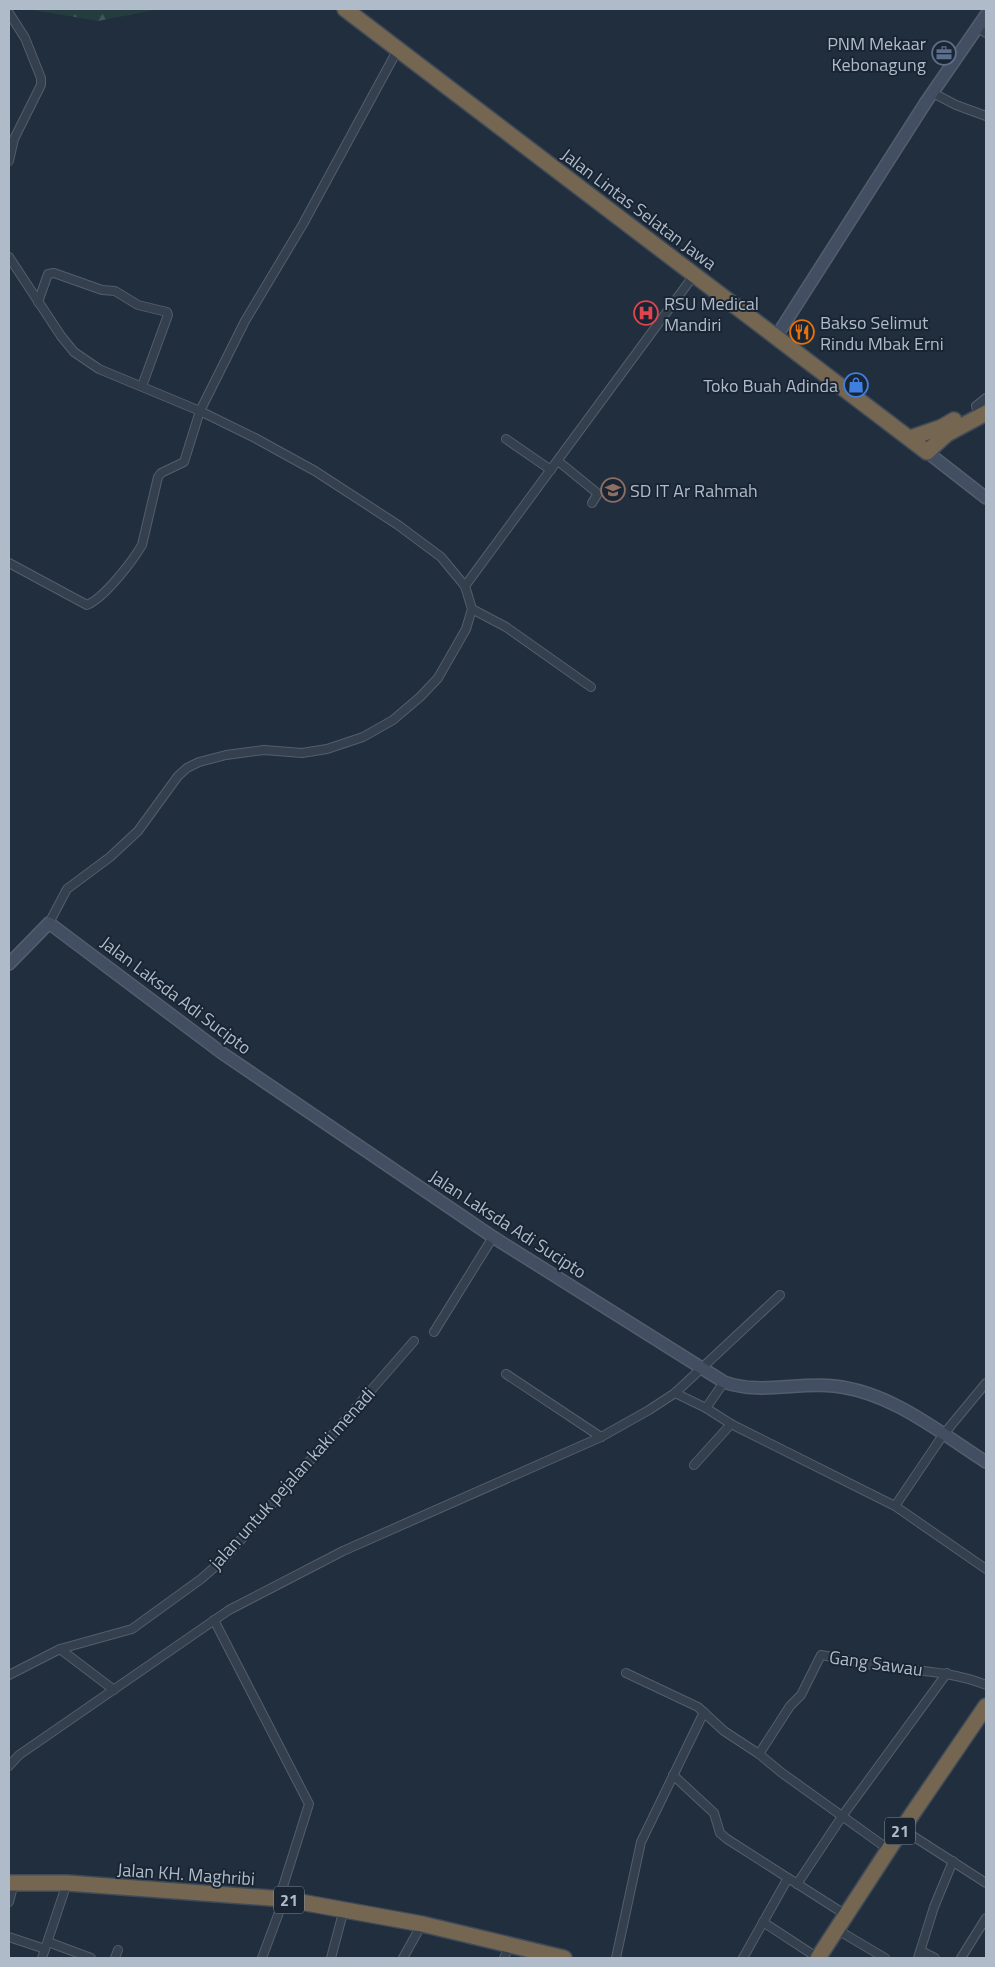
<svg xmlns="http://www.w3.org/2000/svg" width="995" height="1967" viewBox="0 0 995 1967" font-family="'Titillium Web',sans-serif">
<defs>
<pattern id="forest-firs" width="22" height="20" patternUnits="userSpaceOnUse" patternTransform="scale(1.25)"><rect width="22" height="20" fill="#233d3f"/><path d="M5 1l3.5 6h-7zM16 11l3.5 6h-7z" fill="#405759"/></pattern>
</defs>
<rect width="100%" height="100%" fill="#212e3e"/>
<path fill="url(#forest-firs)" d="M28,9H159L98,21Z"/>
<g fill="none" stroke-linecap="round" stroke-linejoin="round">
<g stroke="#535e6c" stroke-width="10">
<g id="street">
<path d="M9,13L25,38L41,78V85L14,139L9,161"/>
<path d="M978,28L986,33"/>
<path d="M933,93L956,105L986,116"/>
<path d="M9,257L61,336L74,352L99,369L200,411L255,438L315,471L398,525L441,557L465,586L472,609L466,629L438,678L420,697L393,720L363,737L327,749L302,753L264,750L226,755L199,762L187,768L178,776L138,831L110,857L67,889L49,923"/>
<path d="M38,302L48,274L54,273L102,290L115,291L138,305L167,312L168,315L142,386"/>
<path d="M979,417L976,406L986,398"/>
<path d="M506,439L551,470"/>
<path d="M558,461L596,492L597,495L592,503"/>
<path d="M9,563L87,605C104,598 132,562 142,545L158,477L161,473L184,462L200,411L245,321L303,224L398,49"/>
<path d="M465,586L694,275"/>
<path d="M472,609L506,627L591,687"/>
<path d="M434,1332L493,1237"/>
<path d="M506,1374L601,1437"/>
<path d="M724,1382L706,1408L731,1424"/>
<path d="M986,1383L943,1435L895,1506L986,1569"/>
<path d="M675,1393L706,1408"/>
<path d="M694,1465L731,1424L895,1506"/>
<path d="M214,1620L309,1804L279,1899"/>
<path d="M626,1673L698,1707L724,1731L759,1754L782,1773L888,1849"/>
<path d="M9,1675L60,1649"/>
<path d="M114,1690L60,1649L132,1629L201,1579L224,1559L414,1341"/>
<path d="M759,1754L790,1706L801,1695L821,1655C841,1658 860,1663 879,1666C915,1671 952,1671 986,1685"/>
<path d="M9,1766L19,1755L229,1610L343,1551L601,1437L649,1410L675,1393L780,1295"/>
<path d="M673,1775L714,1813L720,1833L727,1839L788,1878"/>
<path d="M902,1829L986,1883"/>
<path d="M797,1884L843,1815L947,1673"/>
<path d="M9,1902L14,1883"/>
<path d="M763,1922L818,1958"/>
<path d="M836,1929L885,1958"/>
<path d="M9,1937L45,1949"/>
<path d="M48,1942L91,1958"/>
<path d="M921,1951L935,1958"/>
<path d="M42,1958L67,1883"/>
<path d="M115,1958L118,1950"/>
<path d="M262,1958L284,1899"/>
<path d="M331,1958L344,1909"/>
<path d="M403,1958L422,1924"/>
<path d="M504,1958L510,1945"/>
<path d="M616,1958L641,1842L704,1712"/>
<path d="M743,1958L788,1878L846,1915"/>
<path d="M918,1958L934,1907L953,1861"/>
<path d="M961,1958L986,1918"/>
</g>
</g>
<g stroke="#535e6c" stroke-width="14">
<g id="secondary">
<path d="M776,337L926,102L986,15"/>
<path d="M927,452L986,498"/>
<path d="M9,964L49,923L222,1053L493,1237L724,1382C760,1395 797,1382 834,1386C891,1392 939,1432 986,1462"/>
</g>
</g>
<g stroke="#404b59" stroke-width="18">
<g id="highway">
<path d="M345,9L927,452L947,434L986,413"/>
<path d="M910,438L942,427L954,420"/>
<path d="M9,1883H67L284,1899L422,1924L564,1958"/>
<path d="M818,1958L902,1829L986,1706"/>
</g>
</g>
<use href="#street" stroke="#35404e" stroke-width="8"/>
<use href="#secondary" stroke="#424f62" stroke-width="11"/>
<use href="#highway" stroke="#756651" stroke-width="15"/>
</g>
<defs>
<g id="office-ring" transform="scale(1.25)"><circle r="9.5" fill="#1a2533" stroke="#5c6f8a" stroke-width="1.5"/><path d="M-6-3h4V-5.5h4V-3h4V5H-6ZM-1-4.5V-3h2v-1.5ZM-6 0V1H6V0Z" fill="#5c6f8a"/></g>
<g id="hospital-ring" transform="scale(1.25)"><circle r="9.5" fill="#1a2533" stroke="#e0444e" stroke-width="1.5"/><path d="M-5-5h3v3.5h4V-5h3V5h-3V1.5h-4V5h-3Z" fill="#e0444e"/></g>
<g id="restaurant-ring" transform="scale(1.25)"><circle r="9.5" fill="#1a2533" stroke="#e8710a" stroke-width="1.5"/><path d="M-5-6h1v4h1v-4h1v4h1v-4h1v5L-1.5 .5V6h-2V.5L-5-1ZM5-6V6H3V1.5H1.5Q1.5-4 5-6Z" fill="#e8710a"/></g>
<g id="shop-ring" transform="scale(1.25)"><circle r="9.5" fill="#1a2533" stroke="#3f7fe0" stroke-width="1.5"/><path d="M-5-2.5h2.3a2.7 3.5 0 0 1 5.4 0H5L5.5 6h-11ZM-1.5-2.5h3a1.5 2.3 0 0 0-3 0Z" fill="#3f7fe0"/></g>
<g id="school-ring" transform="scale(1.25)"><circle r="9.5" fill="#1a2533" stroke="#8d6e63" stroke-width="1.5"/><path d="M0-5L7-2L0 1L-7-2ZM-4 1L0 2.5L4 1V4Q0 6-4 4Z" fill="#8d6e63"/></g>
</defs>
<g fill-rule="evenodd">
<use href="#office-ring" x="944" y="53"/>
<use href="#hospital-ring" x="646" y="313"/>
<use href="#restaurant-ring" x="802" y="332"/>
<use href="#shop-ring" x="856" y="385"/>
<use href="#school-ring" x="613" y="490"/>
</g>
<g text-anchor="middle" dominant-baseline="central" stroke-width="4" stroke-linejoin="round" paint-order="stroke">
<g fill="#1a2533" stroke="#838e9d" stroke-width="1">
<rect x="885" y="1817.5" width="30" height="27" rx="4"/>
<rect x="274" y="1886.5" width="30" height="27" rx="4"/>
</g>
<g font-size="16" font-weight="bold" fill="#b0bbca">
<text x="900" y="1831">21</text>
<text x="289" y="1900">21</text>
</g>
<g font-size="18" fill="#b0bbca" stroke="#1a2533" text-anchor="start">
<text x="926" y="43" text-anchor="end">PNM Mekaar<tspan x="926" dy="21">Kebonagung</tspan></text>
<text x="664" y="303">RSU Medical<tspan x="664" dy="21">Mandiri</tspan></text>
<text x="820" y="322">Bakso Selimut<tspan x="820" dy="21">Rindu Mbak Erni</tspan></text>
<text x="838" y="385" text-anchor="end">Toko Buah Adinda</text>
<text x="630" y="490">SD IT Ar Rahmah</text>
</g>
<g font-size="18" fill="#b0bbca" stroke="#1a2533">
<text transform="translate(639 209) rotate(37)">Jalan Lintas Selatan Jawa</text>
<text transform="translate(176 995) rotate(37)">Jalan Laksda Adi Sucipto</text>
<text transform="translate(508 1224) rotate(33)">Jalan Laksda Adi Sucipto</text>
<text transform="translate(292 1478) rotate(-48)">jalan untuk pejalan kaki menadi</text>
<text transform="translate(876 1663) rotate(8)">Gang Sawau</text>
<text transform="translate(186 1874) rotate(4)">Jalan KH. Maghribi</text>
</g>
</g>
<rect width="995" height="1967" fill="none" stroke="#b0bbca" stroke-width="20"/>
</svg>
